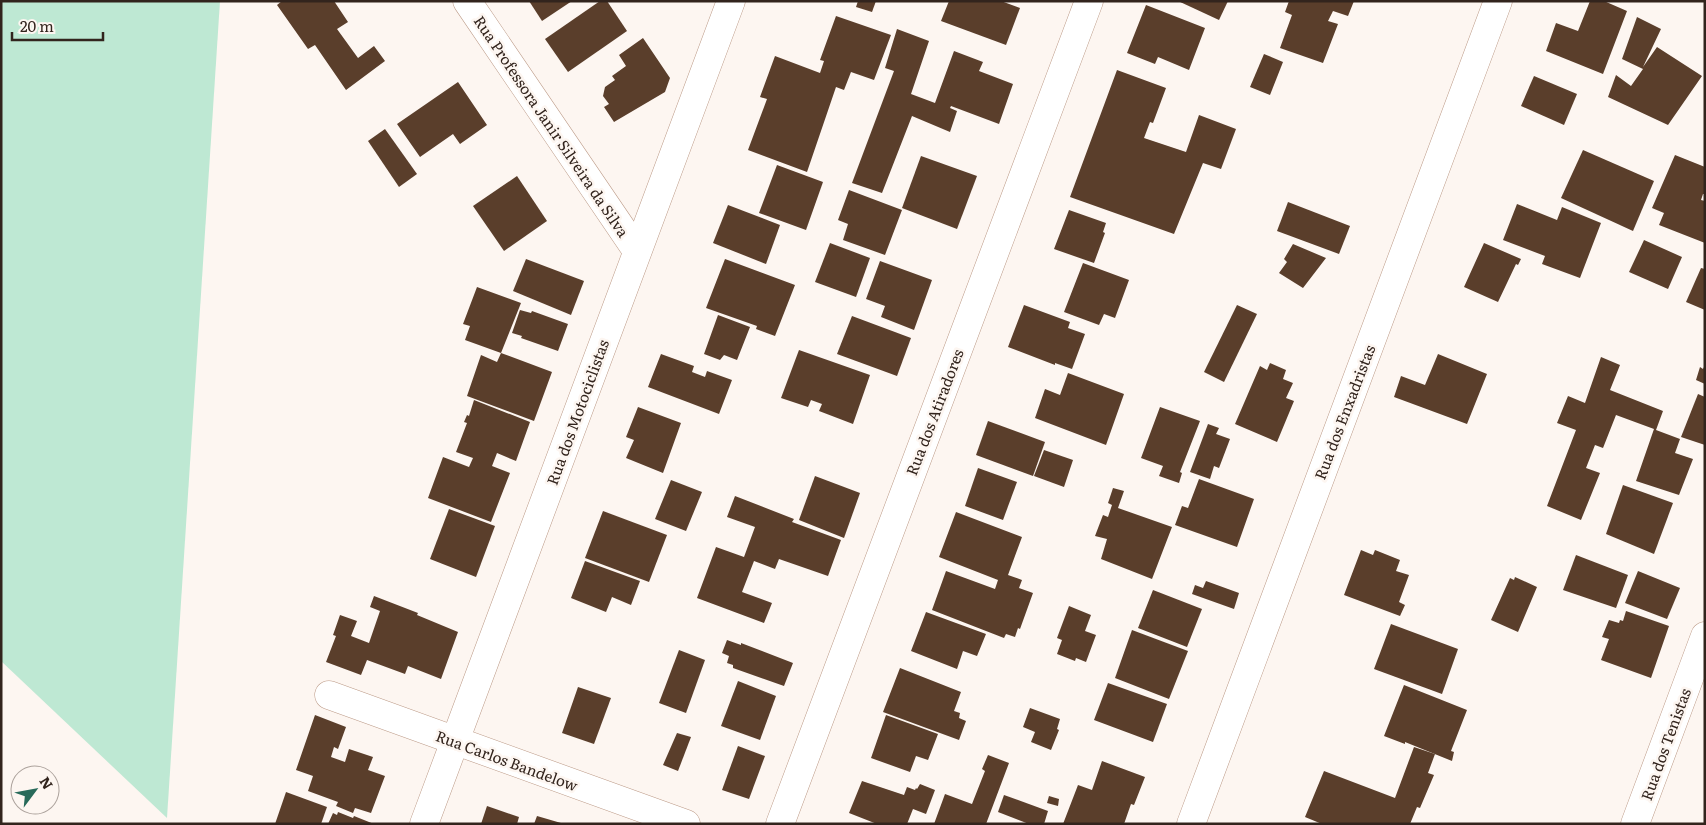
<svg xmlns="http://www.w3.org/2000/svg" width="1706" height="825" viewBox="0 0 1706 825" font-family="Literata,serif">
<rect width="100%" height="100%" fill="#fdf6f1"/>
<path fill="#bee8d3" d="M1,1H220L167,818L1,661Z"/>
<g fill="#5a3e2b">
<path d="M282,1H334L348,22L337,29L358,58L374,46L385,61L346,90L315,45L308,49L277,5Z"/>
<path d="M529,1H572L542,21Z"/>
<path d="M600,1H607L627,31L568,72L545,39Z"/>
<path d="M858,1H876L872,12L856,7Z"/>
<path d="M949,1H1001L1020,8L1006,45L941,21Z"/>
<path d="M1178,1H1228L1219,20Z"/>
<path d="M1289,1H1354L1348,16L1333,11L1328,21L1338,24L1323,63L1280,48L1292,15L1285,12Z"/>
<path d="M1590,1H1604L1627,11L1603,74L1546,51L1556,23L1578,31Z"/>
<path d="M1146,5L1205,28L1189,70L1158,57L1155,64L1127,53Z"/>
<path d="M836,16L891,35L874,80L851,72L844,90L836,87L807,172L748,150L767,99L760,97L775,56L820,73L824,61L820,60Z"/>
<path d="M1637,17L1661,29L1643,67L1657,47L1702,76L1668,125L1608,97L1616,75L1631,86L1643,69L1622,59Z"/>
<path d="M897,29L929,41L911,94L935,103L954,51L983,62L979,71L1013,84L999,124L951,106L950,108L957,111L950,132L912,116L882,193L852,183L894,71L885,68Z"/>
<path d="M643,38L670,78L665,92L614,122L604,107L609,104L603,96L605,87L615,80L612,76L626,66L619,55Z"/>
<path d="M1264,54L1283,62L1270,95L1250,87Z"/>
<path d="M1117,70L1166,88L1153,123L1150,122L1144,138L1186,152L1199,115L1236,129L1221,169L1203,163L1174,234L1070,197Z"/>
<path d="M1534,76L1577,94L1564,125L1521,106Z"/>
<path d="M458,82L487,125L460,144L453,134L420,157L397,124Z"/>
<path d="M385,129L417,174L399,187L368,141Z"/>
<path d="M1583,150L1654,181L1633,231L1561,198Z"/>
<path d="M1675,155L1705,167V194H1703L1701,200L1705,201V243L1659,225L1664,213L1652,208Z"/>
<path d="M921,156L977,176L957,229L902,208Z"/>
<path d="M777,165L823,182L806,230L759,213Z"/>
<path d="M517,176L547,221L504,251L473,206Z"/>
<path d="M849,190L902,210L885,255L843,240L848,224L838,220Z"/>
<path d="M1288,202L1350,226L1339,254L1277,231Z"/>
<path d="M1517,204L1557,220L1562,207L1601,223L1580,278L1542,264L1545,256L1503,240Z"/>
<path d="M728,205L780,225L766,264L713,243Z"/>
<path d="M1069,210L1106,223L1103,232L1105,233L1094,263L1054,249Z"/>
<path d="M1644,240L1682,257L1668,289L1629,272Z"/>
<path d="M830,243L870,258L856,297L815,282Z"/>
<path d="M1484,243L1521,259L1518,265L1516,264L1498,302L1464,287Z"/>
<path d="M1293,244L1326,258L1303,288L1279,273L1287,262L1284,259Z"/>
<path d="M526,259L584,281L571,315L513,291Z"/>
<path d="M725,259L795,285L775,336L756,329L757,326L706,308Z"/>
<path d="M880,261L932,280L914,330L881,317L885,306L866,299Z"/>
<path d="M1083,263L1129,280L1115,318L1104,314L1099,325L1064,312Z"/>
<path d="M1701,268L1705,269V310L1686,302Z"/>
<path d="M477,287L521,303L501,353L465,340L470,326L463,324Z"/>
<path d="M1024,305L1070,322L1068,328L1085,334L1072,369L1055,363V365L1008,347Z"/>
<path d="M1237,305L1257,314L1224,382L1204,372Z"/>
<path d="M520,310L531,313L532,311L568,324L558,351L521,338L522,336L512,333Z"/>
<path d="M718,315L750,327L737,360L724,355L720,360L704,354Z"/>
<path d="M852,316L911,338L897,376L837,354Z"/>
<path d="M799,350L870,375L853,424L819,411L822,404L811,400L808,407L781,398Z"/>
<path d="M501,353L552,372L534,421L467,396L481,355L497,362Z"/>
<path d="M661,354L694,366L692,372L705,377L707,371L732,380L719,414L648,387Z"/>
<path d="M1438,354L1487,374L1467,424L1394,397L1401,376L1425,385Z"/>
<path d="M1601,357L1620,365L1610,390L1663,411L1656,430L1680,439L1675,453L1693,459L1679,495L1636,481L1654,429L1616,415L1603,448L1595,445L1586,468L1600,473L1581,520L1547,506L1576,430L1557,423L1568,396L1585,403Z"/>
<path d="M1270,363L1286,370L1283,379L1293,383L1286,398L1294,401L1277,442L1235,424L1260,366L1267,370Z"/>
<path d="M1705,365V384L1696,380L1700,367L1703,369Z"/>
<path d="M1068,373L1124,394L1106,445L1035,418L1045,389L1060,395Z"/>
<path d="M1698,394L1705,397V445L1681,437Z"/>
<path d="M474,400L530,422L516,461L497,453L492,466L510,473L491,522L428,498L443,457L469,467L473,458L456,452L467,423L464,422L467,415L469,416Z"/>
<path d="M638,407L681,423L663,473L626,458L634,440L626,437Z"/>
<path d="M1160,407L1200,421L1180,472L1182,473L1179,483L1159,476L1163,466L1141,458Z"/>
<path d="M988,421L1045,442L1033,476L976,455Z"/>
<path d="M1208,424L1219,428L1216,434L1230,439L1219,468L1214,466L1210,479L1190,472Z"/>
<path d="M1044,450L1073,460L1064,487L1034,476Z"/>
<path d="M978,468L1017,482L1003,520L965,506Z"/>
<path d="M815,476L860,493L844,538L799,520Z"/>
<path d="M1199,479L1254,499L1237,547L1175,525L1182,506L1188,508Z"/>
<path d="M671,480L702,492L686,531L655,519Z"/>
<path d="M1623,485L1673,503L1654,554L1606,534Z"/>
<path d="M1113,488L1124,491L1118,508L1172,527L1152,579L1101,559L1107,539L1095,536L1103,515L1108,517L1112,505L1108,503Z"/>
<path d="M735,496L794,519L792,522L841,540L828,576L779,559L775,569L754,561L742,592L772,603L764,623L697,598L716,547L744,557L755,527L727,517Z"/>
<path d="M449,509L495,526L476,577L430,559Z"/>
<path d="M603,511L667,535L649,582L585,558Z"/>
<path d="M956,512L1022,537L1008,575L1022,580L1019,588L1033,593L1020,629L1018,628L1015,637L1006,634L1004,638L932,610L946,571L995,589L998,580L939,557Z"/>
<path d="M1361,550L1373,555L1375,550L1400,560L1396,571L1409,575L1399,602L1405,605L1400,616L1344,595Z"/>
<path d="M1576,555L1628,575L1616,608L1563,590Z"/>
<path d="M585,561L640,581L631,605L612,597L606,612L571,598Z"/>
<path d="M1638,571L1680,588L1667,619L1625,603Z"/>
<path d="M1515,577L1537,587L1518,632L1491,620L1510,578L1514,580Z"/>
<path d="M1206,581L1239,593L1234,609L1192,594L1195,585L1203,588Z"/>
<path d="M1153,590L1202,609L1187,647L1138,628Z"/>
<path d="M374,596L418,613L417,615L458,632L441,679L408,666L405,674L367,660L361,675L326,662L336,636L333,635L340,615L357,621L351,636L369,643L380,611L370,607Z"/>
<path d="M1069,606L1091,615L1085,631L1096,635L1086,662L1076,658L1075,661L1057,654L1062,640L1057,638Z"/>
<path d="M1626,611L1669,626L1651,678L1601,660L1609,639L1602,637L1609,620L1619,623L1620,620L1623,621Z"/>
<path d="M926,612L986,634L977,656L963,651L957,669L911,651Z"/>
<path d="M1391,624L1458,649L1442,694L1374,669Z"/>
<path d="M1132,630L1188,651L1169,699L1115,678Z"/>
<path d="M727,640L741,645V643L793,663L784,686L733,668V665L727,663L729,656L722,653Z"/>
<path d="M679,650L705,660L686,713L659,703Z"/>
<path d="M900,668L961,692L954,711L960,713L959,718L966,721L959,740L883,712Z"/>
<path d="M738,681L776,696L760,740L721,726Z"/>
<path d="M1108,683L1167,704L1153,742L1094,720Z"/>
<path d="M1404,685L1467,710L1451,751L1454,752L1452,761L1405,742V744L1384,736Z"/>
<path d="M578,687L611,698L594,744L562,733Z"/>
<path d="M1030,708L1060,719L1057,729L1059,730L1051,750L1031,742L1035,732L1023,727Z"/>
<path d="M315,715L346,727L338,749L334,747L331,757L345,762L349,749L373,757L368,770L385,776L371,813L355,808L353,813L336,806L338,802L308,791L313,776L296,770Z"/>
<path d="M886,715L938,734L928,760L916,756L910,772L871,758Z"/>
<path d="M677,733L691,737L678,771L663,765Z"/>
<path d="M738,746L765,756L749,799L722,790Z"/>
<path d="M1414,747L1435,754L1428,773L1434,775L1420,808L1417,807L1410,824H1322L1305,817L1324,771L1395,798Z"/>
<path d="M988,755L1009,763L986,824H934L945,794L972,804L985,771L982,769Z"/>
<path d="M1102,761L1145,777L1134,805L1131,804L1124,824H1063L1078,785L1092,790Z"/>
<path d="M862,781L904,795L907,787L915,790L916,788L917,789L920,784L935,790L926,814L913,809L907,824H877L849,813Z"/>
<path d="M286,792L327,807L321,824H275Z"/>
<path d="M1004,795L1048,811L1044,824H1029L998,812Z"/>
<path d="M1049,796L1059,799L1058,806L1047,803Z"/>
<path d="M487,806L519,817L517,824H481Z"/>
<path d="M338,812L353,818L354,816L374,824H328L333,813L337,815Z"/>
<path d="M537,816L561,823L560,824H534Z"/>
</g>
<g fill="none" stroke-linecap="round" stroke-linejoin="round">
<g stroke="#bc9a87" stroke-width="29">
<g id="minor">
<path d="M467,1L637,251"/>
<path d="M329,695L686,824"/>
<path d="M424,824L731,1"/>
<path d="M780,824L1089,1"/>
<path d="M1191,824L1498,1"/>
<path d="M1635,824L1705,636"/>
</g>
</g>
<use href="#minor" stroke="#fff" stroke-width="28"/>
</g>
<g text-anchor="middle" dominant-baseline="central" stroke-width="5" stroke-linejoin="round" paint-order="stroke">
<g font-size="15" fill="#32241d" stroke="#fdf6f1">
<text transform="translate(552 126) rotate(56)">Rua Professora Janir Silveira da Silva</text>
<text transform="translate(577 412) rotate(-70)">Rua dos Motociclistas</text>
<text transform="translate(934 412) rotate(-69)">Rua dos Atiradores</text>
<text transform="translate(1344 412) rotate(-69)">Rua dos Enxadristas</text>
<text transform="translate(1665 744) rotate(-70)">Rua dos Tenistas</text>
<text transform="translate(507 760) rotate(20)">Rua Carlos Bandelow</text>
</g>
</g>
<rect width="1706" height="825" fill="none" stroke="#32241d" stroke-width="5"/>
<g transform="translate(35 790) rotate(58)"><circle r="24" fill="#fdf6f1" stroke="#aca29c"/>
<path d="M0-4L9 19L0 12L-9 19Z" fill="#286a5a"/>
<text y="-8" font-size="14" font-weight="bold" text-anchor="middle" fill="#32241d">N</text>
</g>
<path d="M12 32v8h91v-8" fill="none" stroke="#32241d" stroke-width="2.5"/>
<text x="20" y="32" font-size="15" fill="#32241d" stroke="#fdf6f1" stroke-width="4" paint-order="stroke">20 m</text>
</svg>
